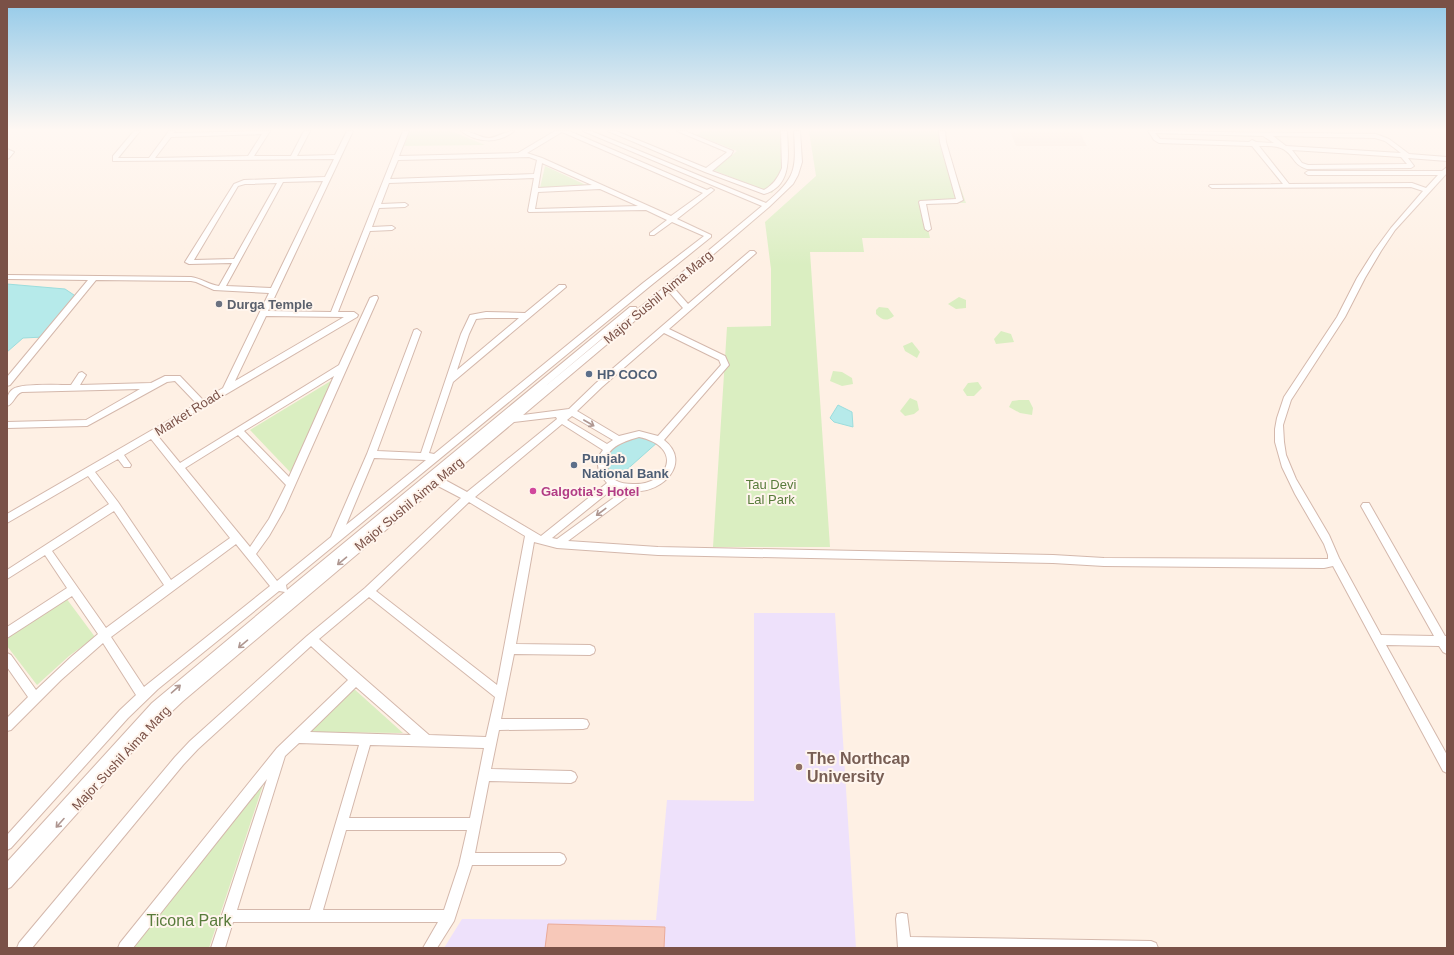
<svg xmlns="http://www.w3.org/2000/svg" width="1454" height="955" viewBox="0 0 1454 955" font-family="Helvetica,sans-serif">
<rect width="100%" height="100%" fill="#fef0e4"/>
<path fill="#f7e1d2" d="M1010,131H1079L1087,146H1016Z"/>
<path fill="#eee1fb" d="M754,613H835L856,948H444L462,919L656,920L667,800L754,801Z"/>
<g fill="#daeec1">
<path d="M410,131H451L485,145L404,146Z"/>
<path d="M702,131H786L787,151L784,173L772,193L713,170L737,151L697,135Z"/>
<path d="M809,131H941L966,203H922L930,238H862L864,252H810L830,547H713L727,327L771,326V269L765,222L816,176Z"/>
<path d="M545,166L588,186L540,188Z"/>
<path d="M959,297L966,300V308L956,309L948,304Z"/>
<path d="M879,307L888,308L894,316C886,322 882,320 876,314V310Z"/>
<path d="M1001,331L1011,334L1014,342L996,344L994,339Z"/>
<path d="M912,342L920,352L917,358L905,351L903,346Z"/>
<path d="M833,371L842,372L852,378L853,384L842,386L830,381Z"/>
<path d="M334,379L291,473L250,430Z"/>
<path d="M978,382L982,388L974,396H967L963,390L968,383Z"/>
<path d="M910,398L917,401L919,410L914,414L905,416L900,411Z"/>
<path d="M1019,400H1029L1033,408L1032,415L1020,413L1009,407L1012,401Z"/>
<path d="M66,598L95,637L69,656L37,685L7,646V637Z"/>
<path d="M353,688L403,733L306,732Z"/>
<path d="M265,779L209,948H132Z"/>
</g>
<g fill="#b6eaea" stroke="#9cdddd">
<path d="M7,284L65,289L77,297L44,337L23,338L7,352Z"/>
<path d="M838,405L852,412L853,427L834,422L830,418Z"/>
<path d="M645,436L659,441L614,481L605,472L604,458C619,439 622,439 645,436Z"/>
</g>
<path fill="#f7c8b9" stroke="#ebab98" d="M548,924L665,927L664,948H545Z"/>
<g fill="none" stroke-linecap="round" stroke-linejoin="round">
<g stroke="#d4b8ac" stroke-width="2">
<g id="minor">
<path d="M134,131H140L118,158H149L169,131H175L173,133L270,131L254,156H291L304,131H310L297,156L335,155L347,131H353L268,311L331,312L403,131H409L399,156L518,153L555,131H569L707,190L711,188L714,190L677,219L711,235V237L649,287L286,585L287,590L630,307H636L637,309L542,389L762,206L583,131H591L766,203C797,177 796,169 794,131H800L802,162L798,175L793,184L769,207L674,288L688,304L750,251H754L756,253L669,329L725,356L729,365L664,440C692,462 663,493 635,491L568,541L658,547L1053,555L1104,558L1328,559V555L1324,544L1295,494L1282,467L1275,442V429L1277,418L1284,397L1337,317L1357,278L1374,251L1391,228L1423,191L1411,187L1212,188L1209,186L1210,185L1283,184L1252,146L1159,143L1154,140L1148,131L1376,134L1389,139L1409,154L1447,157V161L1408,158L1414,166L1411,168L1307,169C1294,165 1295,158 1286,151C1279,145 1267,146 1259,146L1289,184L1412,183L1426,188L1438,175H1308L1305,173L1308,171H1442L1447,167V173L1395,230L1381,251L1365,278L1345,317L1291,400L1283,425L1284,442L1286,455L1296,479L1329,535L1339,558L1381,635L1434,636L1361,506L1363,503H1369L1445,636H1447V654L1443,652L1439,646L1386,645L1447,755V773L1443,771L1333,566L1324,568L1104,566L1053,563L658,555L557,548L534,542L516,644L590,645L594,647L595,650L594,653L590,655L514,654L501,719H583L587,720L589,724L587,728L583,729L499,730L491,769L571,771L575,773L577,777L575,781L571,783L489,781L475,853H560L564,855L566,859L564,863L560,865H472L454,921L437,948H423L438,922H233L225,948H211L267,779L133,948H118L120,943L277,748L348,680L311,646L198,749L183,765L32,948H17L19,943L175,757L190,741L307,636L365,588L461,498L438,486L183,701L151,731L11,887L7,889V862L152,703L285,592L279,591L158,689L128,718L11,848L7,850V835L120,710L136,695L103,643L61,680L11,730L7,731V718L28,697L7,667V653L11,655L36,690L71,657L98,634L72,596L7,638V627L67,588L45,555L7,579V570L109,504L88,476L7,523V514L197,404L175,381L167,382L87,426L7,428V422L86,420L140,389L22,392C15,394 14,404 7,406C7,400 7,393 13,389C21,383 59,385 71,385L79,373L82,372L86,375L80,385L151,383L165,376H180L203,400L223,388L269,293L214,290L196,282L191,281L96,280L10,385L7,386V377L88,280L7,279V275L191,277C201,278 209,285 219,286L232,263L189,264L185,262L234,184L244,180L325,177L334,159L113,161V156ZM562,132L703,193L671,216L542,158L527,153ZM1155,133L1263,136L1274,143L1256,142L1252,140L1249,142L1160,139ZM262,134L248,156L155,158L171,137ZM1273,136L1375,138L1385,141L1401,153L1286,146ZM1292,150L1401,157L1407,164L1308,165L1302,163ZM529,157L537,160L534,174L390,179L398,160ZM542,163L592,185L538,188ZM534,178L528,211L529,212L646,210L667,220L650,233V235H654L672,222L704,236L643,283L434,454L429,453L453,382L566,287L565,285H559L525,313L486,312L470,315L461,334L421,453L377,451L421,332L417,329L414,330L367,454L331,537L277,581L256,554L269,536L284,510L378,298L377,296H374L370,298L339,365L180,463L157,435L357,317L358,315L354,312H338L370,231L392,230L395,228L392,226L372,227L379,208L405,207L408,205L405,203L381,204L389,183ZM323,181L271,288L226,286L283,182ZM277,183L234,259L194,260L238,186L245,184ZM600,189L638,206L535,209L538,192ZM669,292L683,308L596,383L569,409L523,415ZM266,316L344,317L235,381ZM486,318H519L457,370L469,334L476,319ZM664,333L719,360L721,365L658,436L639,431L619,436L577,411L602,387ZM334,376L289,477L244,431ZM572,416L613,440L607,444L567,420ZM556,417L557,419L467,492L445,480L514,422ZM562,424L603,450C594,461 598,473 607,483L541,536L475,497ZM238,435L286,485L269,519L250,547L185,468ZM639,437C685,447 668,486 633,484C627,484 620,483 615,480C611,477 608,472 607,467C602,448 625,441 639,437ZM151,439L230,538L171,580L118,502L95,472L118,459L124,467H130L131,465L124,455ZM374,458L426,460L346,525ZM615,487L623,491L557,539L552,538ZM469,502L525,536L497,685L376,591ZM114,511L164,585L106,628L52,551ZM236,544L270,586L144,687L111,637ZM369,597L495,697L486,737L429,735L319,639ZM356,687L411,735L310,732ZM299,743L359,745L310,910H237L285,756ZM370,745L484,748L470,818H349ZM346,830H467L459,865L444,910H323Z"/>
<path d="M461,131C471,130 479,138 489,138C498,137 505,131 514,131C499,144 477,143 461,131Z"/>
<path d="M608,131H616L706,168L726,153L727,152L677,131H685L733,151L731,155L712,171L764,190C773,185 778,178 782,168L781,131H787C788,154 793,186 764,194L705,172Z"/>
<path d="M939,131H945L946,142L963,200L957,203L926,204L931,229L928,231L925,229L919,202L920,201L956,199L940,142Z"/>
<path d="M7,149L14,152L9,158L7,159Z"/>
<path d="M902,913L907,914L910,937L1151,941L1156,943L1158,948H898L896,919L897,914Z"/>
</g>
</g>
<use href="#minor" fill="#fff" fill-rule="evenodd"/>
</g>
<defs><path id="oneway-shaft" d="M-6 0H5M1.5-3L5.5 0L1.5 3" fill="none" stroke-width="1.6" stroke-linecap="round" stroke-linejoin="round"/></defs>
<g stroke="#af9791">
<use href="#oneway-shaft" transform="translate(589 423) rotate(30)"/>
<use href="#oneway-shaft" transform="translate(601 512) rotate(143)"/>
<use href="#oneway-shaft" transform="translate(342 561) rotate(140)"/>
<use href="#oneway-shaft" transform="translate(243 644) rotate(140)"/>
<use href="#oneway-shaft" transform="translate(176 689) rotate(-41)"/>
<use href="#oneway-shaft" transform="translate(60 823) rotate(132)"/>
</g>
<linearGradient id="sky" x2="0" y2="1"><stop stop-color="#94cae9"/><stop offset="0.49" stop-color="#fff8f3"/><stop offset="1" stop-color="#fff8f3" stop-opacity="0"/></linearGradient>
<rect width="1454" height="265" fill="url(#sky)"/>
<circle fill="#6b7280" stroke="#fff5ed" stroke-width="1.5" cx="219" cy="304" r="4"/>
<g fill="#5c6f8a" stroke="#fff5ed" stroke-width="1.5">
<circle cx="589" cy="374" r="4"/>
<circle cx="574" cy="465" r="4"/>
</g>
<circle fill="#d1479c" stroke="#fff5ed" stroke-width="1.5" cx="533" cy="491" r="4"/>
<circle fill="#8d6e63" stroke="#fff5ed" stroke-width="1.5" cx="799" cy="767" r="4"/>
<g text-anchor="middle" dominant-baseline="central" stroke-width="4" stroke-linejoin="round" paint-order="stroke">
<g font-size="13" fill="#7a5147" stroke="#fff5ed">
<text transform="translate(658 297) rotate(-40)">Major Sushil Aima Marg</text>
<text transform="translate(189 412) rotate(-32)">Market Road.</text>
<text transform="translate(409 504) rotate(-40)">Major Sushil Aima Marg</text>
<text transform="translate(121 758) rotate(-47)">Major Sushil Aima Marg</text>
</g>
<g font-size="13" font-weight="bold" fill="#5b616d" stroke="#fff5ed" text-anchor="start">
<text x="227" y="304">Durga Temple</text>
</g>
<g font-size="13" font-weight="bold" fill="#4e5e75" stroke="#fff5ed" text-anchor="start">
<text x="597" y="374">HP COCO</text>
<text x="582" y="458">Punjab<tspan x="582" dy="15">National Bank</tspan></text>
</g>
<g font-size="13" fill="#587b3b" stroke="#fff5ed">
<text x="771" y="484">Tau Devi<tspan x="771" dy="15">Lal Park</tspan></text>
</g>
<g font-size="13" font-weight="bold" fill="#b23c85" stroke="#fff5ed" text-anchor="start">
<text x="541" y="491">Galgotia's Hotel</text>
</g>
<g font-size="16" font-weight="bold" fill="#785e54" stroke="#fff5ed" text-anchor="start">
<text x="807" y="758">The Northcap<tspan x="807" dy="18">University</tspan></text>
</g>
<g font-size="16" fill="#587b3b" stroke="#fff5ed">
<text x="189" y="920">Ticona Park</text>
</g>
</g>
<rect width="1454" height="955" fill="none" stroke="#7a5147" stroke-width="16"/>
</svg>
